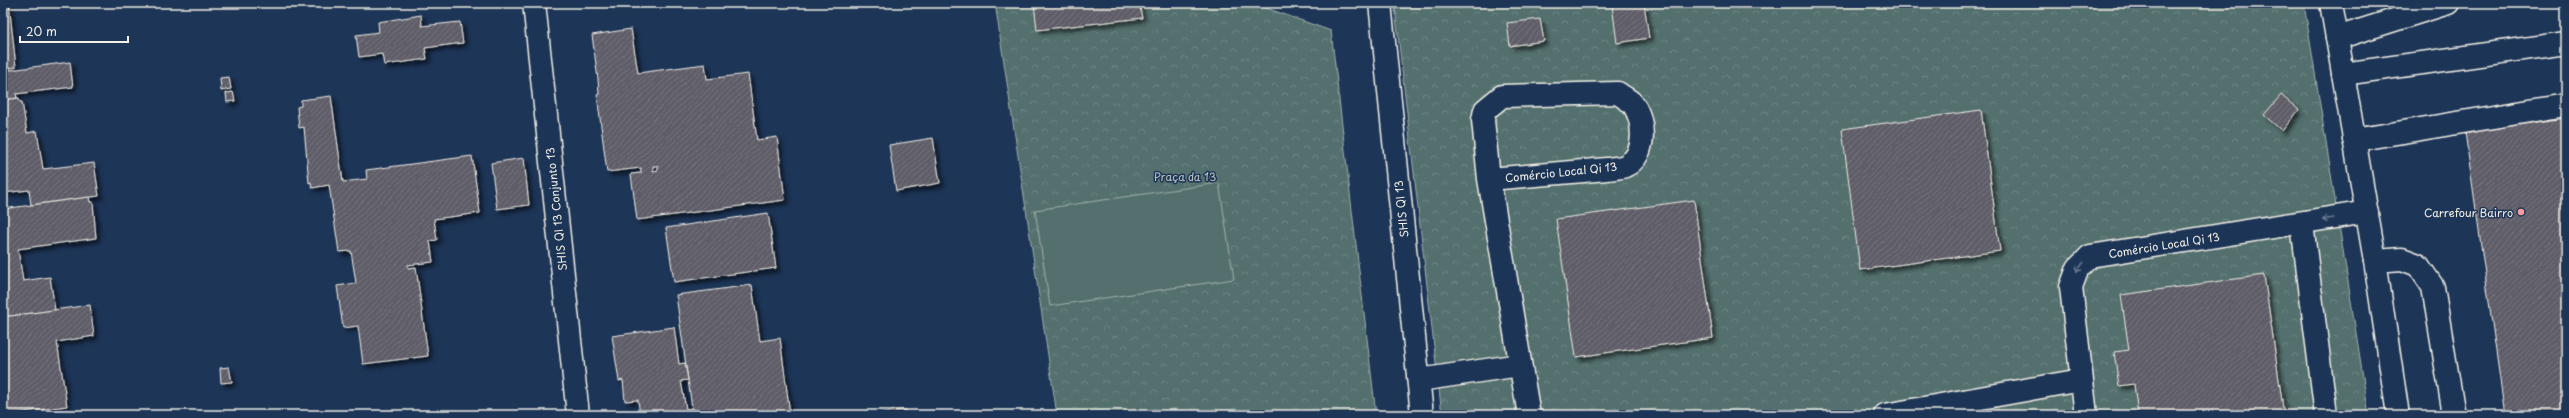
<svg xmlns="http://www.w3.org/2000/svg" width="2569" height="418" viewBox="0 0 2569 418" font-family="'Playpen Sans',sans-serif">
<defs>
<pattern id="park-crowns" width="20" height="18" patternUnits="userSpaceOnUse"><rect width="20" height="18" fill="#53706e"/><path d="M2 6a3 3 0 1 1 6 0M12 15a3 3 0 1 1 6 0" fill="none" stroke="#6c8583"/></pattern>
<pattern id="building-hatch" width="6" height="6" patternUnits="userSpaceOnUse"><rect width="6" height="6" fill="#5e5d68"/><path d="M-1 1l2-2M0 6l6-6M5 7l2-2" fill="none" stroke="#76757e"/></pattern>
<filter id="shadow"><feDropShadow dx="3.5" dy="3.5" stdDeviation="2" flood-color="#0009"/></filter>
</defs>
<rect width="100%" height="100%" fill="#1d3557"/>
<filter id="ink" filterUnits="userSpaceOnUse"><feTurbulence type="fractalNoise" baseFrequency=".025" numOctaves="2"/><feDisplacementMap in="SourceGraphic" scale="8" xChannelSelector="R" yChannelSelector="G"/><feConvolveMatrix kernelMatrix="1 2 1 2 8 2 1 2 1" color-interpolation-filters="sRGB"/></filter>
<g filter="url(#ink)">
<g fill="url(#park-crowns)" stroke="#a4b0ab">
<path d="M995,3H1252L1331,31L1376,415H1057Z"/>
<path d="M1438,3H2304L2369,415H1442L1395,9Z"/>
</g>
<path fill="#53706e" stroke="#a4b0ab" d="M1219,183L1234,279L1050,306L1035,210Z"/>
<g fill="url(#building-hatch)" stroke="#f4f1e8" fill-rule="evenodd" filter="url(#shadow)">
<path d="M3,3H9L16,67L3,69Z"/>
<path d="M1034,3H1139L1142,18L1037,30Z"/>
<path d="M1628,3H1644L1649,38L1617,43L1612,5Z"/>
<path d="M421,15L422,26L460,22L463,43L425,48L427,59L384,65L382,54L359,57L356,35L379,32L378,22Z"/>
<path d="M1540,19L1544,41L1510,46L1507,23Z"/>
<path d="M631,29L638,73L705,64L707,79L748,74L757,140L777,137L785,200L637,220L631,174L641,173V168L607,172L597,95L599,94L598,79L592,35ZM653,166H658V170L653,171Z"/>
<path d="M70,62L73,87L16,94L17,98L3,100V71Z"/>
<path d="M229,77L231,89L221,91L220,78Z"/>
<path d="M233,92L235,101L227,102L226,93Z"/>
<path d="M2281,95L2299,110L2282,131L2264,115Z"/>
<path d="M331,96L343,182L367,179L366,170L472,156L480,213L434,219L437,240L430,241L433,262L408,265V268L416,267L428,356L363,364L358,326L343,328L337,286L356,283L351,251L339,252L329,185L312,188L311,182L309,183L304,127L299,128L297,107L301,106V100Z"/>
<path d="M19,98L20,102H22L27,133L37,131L43,169L94,163L99,196L31,205L29,190L3,193V100Z"/>
<path d="M1981,110L2000,251L1860,270L1842,129Z"/>
<path d="M2566,118V415H2505L2465,132Z"/>
<path d="M933,138L940,183L896,191L889,145Z"/>
<path d="M524,158L529,205L497,209L491,163Z"/>
<path d="M89,197L90,202H93L96,238L18,249L23,281L50,277L55,310L3,317V209Z"/>
<path d="M1694,200L1713,338L1576,357L1556,219Z"/>
<path d="M768,213L776,268L674,282L666,228Z"/>
<path d="M2264,275L2284,415H2138L2134,384L2119,386L2114,352L2129,350L2121,295Z"/>
<path d="M752,285L760,341L780,338L790,414L693,415L676,295Z"/>
<path d="M90,305L94,336L57,342L67,406L3,415V317Z"/>
<path d="M674,327L679,364L685,363L688,380L681,381L686,409L692,408L693,415H640L638,400L625,401L623,380L619,381L612,336Z"/>
<path d="M229,367L232,382L221,383L220,368Z"/>
<path d="M906,410L907,415H867L893,411Z"/>
<path d="M106,412V415H87Z"/>
</g>
<g fill="none" stroke-linecap="round" stroke-linejoin="round">
<g stroke="#f4f1e8" stroke-width="25">
<g id="minor">
<path d="M534,3L578,415"/>
<path d="M1380,3L1422,415"/>
<path d="M2331,3L2375,261L2398,415"/>
<path d="M2337,38L2448,3"/>
<path d="M2343,74L2566,43"/>
<path d="M2354,140L2566,105"/>
<path d="M1489,179L1607,169C1613,168 1620,168 1625,166C1648,156 1645,117 1631,102C1627,99 1622,96 1618,93L1502,96L1485,110L1483,120L1489,179L1529,415"/>
<path d="M2302,224L2326,415"/>
<path d="M2375,261L2402,259L2418,265L2433,287L2454,415"/>
<path d="M1419,380L1520,365"/>
<path d="M1885,415L2081,380"/>
<path d="M2086,415L2071,287L2078,268L2090,256L2367,212"/>
</g>
</g>
<use href="#minor" stroke="#1d3557" stroke-width="22"/>
</g>
<defs><path id="oneway-shaft" d="M-6 0H5M1.5-3L5.5 0L1.5 3" fill="none" stroke-width="1.6" stroke-linecap="round" stroke-linejoin="round"/></defs>
<g stroke="#68778a">
<use href="#oneway-shaft" transform="translate(2328 219) rotate(170)"/>
<use href="#oneway-shaft" transform="translate(2080 267) rotate(128)"/>
</g>
</g>
<circle fill="#ff9aa2" stroke="#1d3557" stroke-width="1.5" cx="2521" cy="212" r="4"/>
<g text-anchor="middle" dominant-baseline="central" stroke-width="3" stroke-linejoin="round" paint-order="stroke">
<g font-size="11" fill="#f4f1e8" stroke="#1d3557">
<text transform="translate(1561 172) rotate(-6)">Comércio Local Qi 13</text>
<text transform="translate(556 209) rotate(-96)">SHIS QI 13 Conjunto 13</text>
<text transform="translate(1401 209) rotate(-96)">SHIS QI 13</text>
<text transform="translate(2164 245) rotate(-9)">Comércio Local Qi 13</text>
</g>
<g font-size="11" fill="#bcc4bd" stroke="#1d3557">
<text x="1185" y="176">Praça da 13</text>
</g>
<g font-size="11" fill="#f4f1e8" stroke="#1d3557" text-anchor="end">
<text x="2513" y="212">Carrefour Bairro</text>
</g>
</g>
<rect width="2569" height="418" fill="none" stroke="#1d3557" stroke-width="16"/>
<rect x="8" y="8" width="2553" height="402" fill="none" stroke="#f4f1e8" stroke-width="1.5" filter="url(#ink)"/>
<path d="M20 36v6h108v-6" fill="none" stroke="#f4f1e8" stroke-width="2"/>
<text x="26" y="36" font-size="12" fill="#f4f1e8" stroke="#1d3557" stroke-width="3" paint-order="stroke">20 m</text>
</svg>
